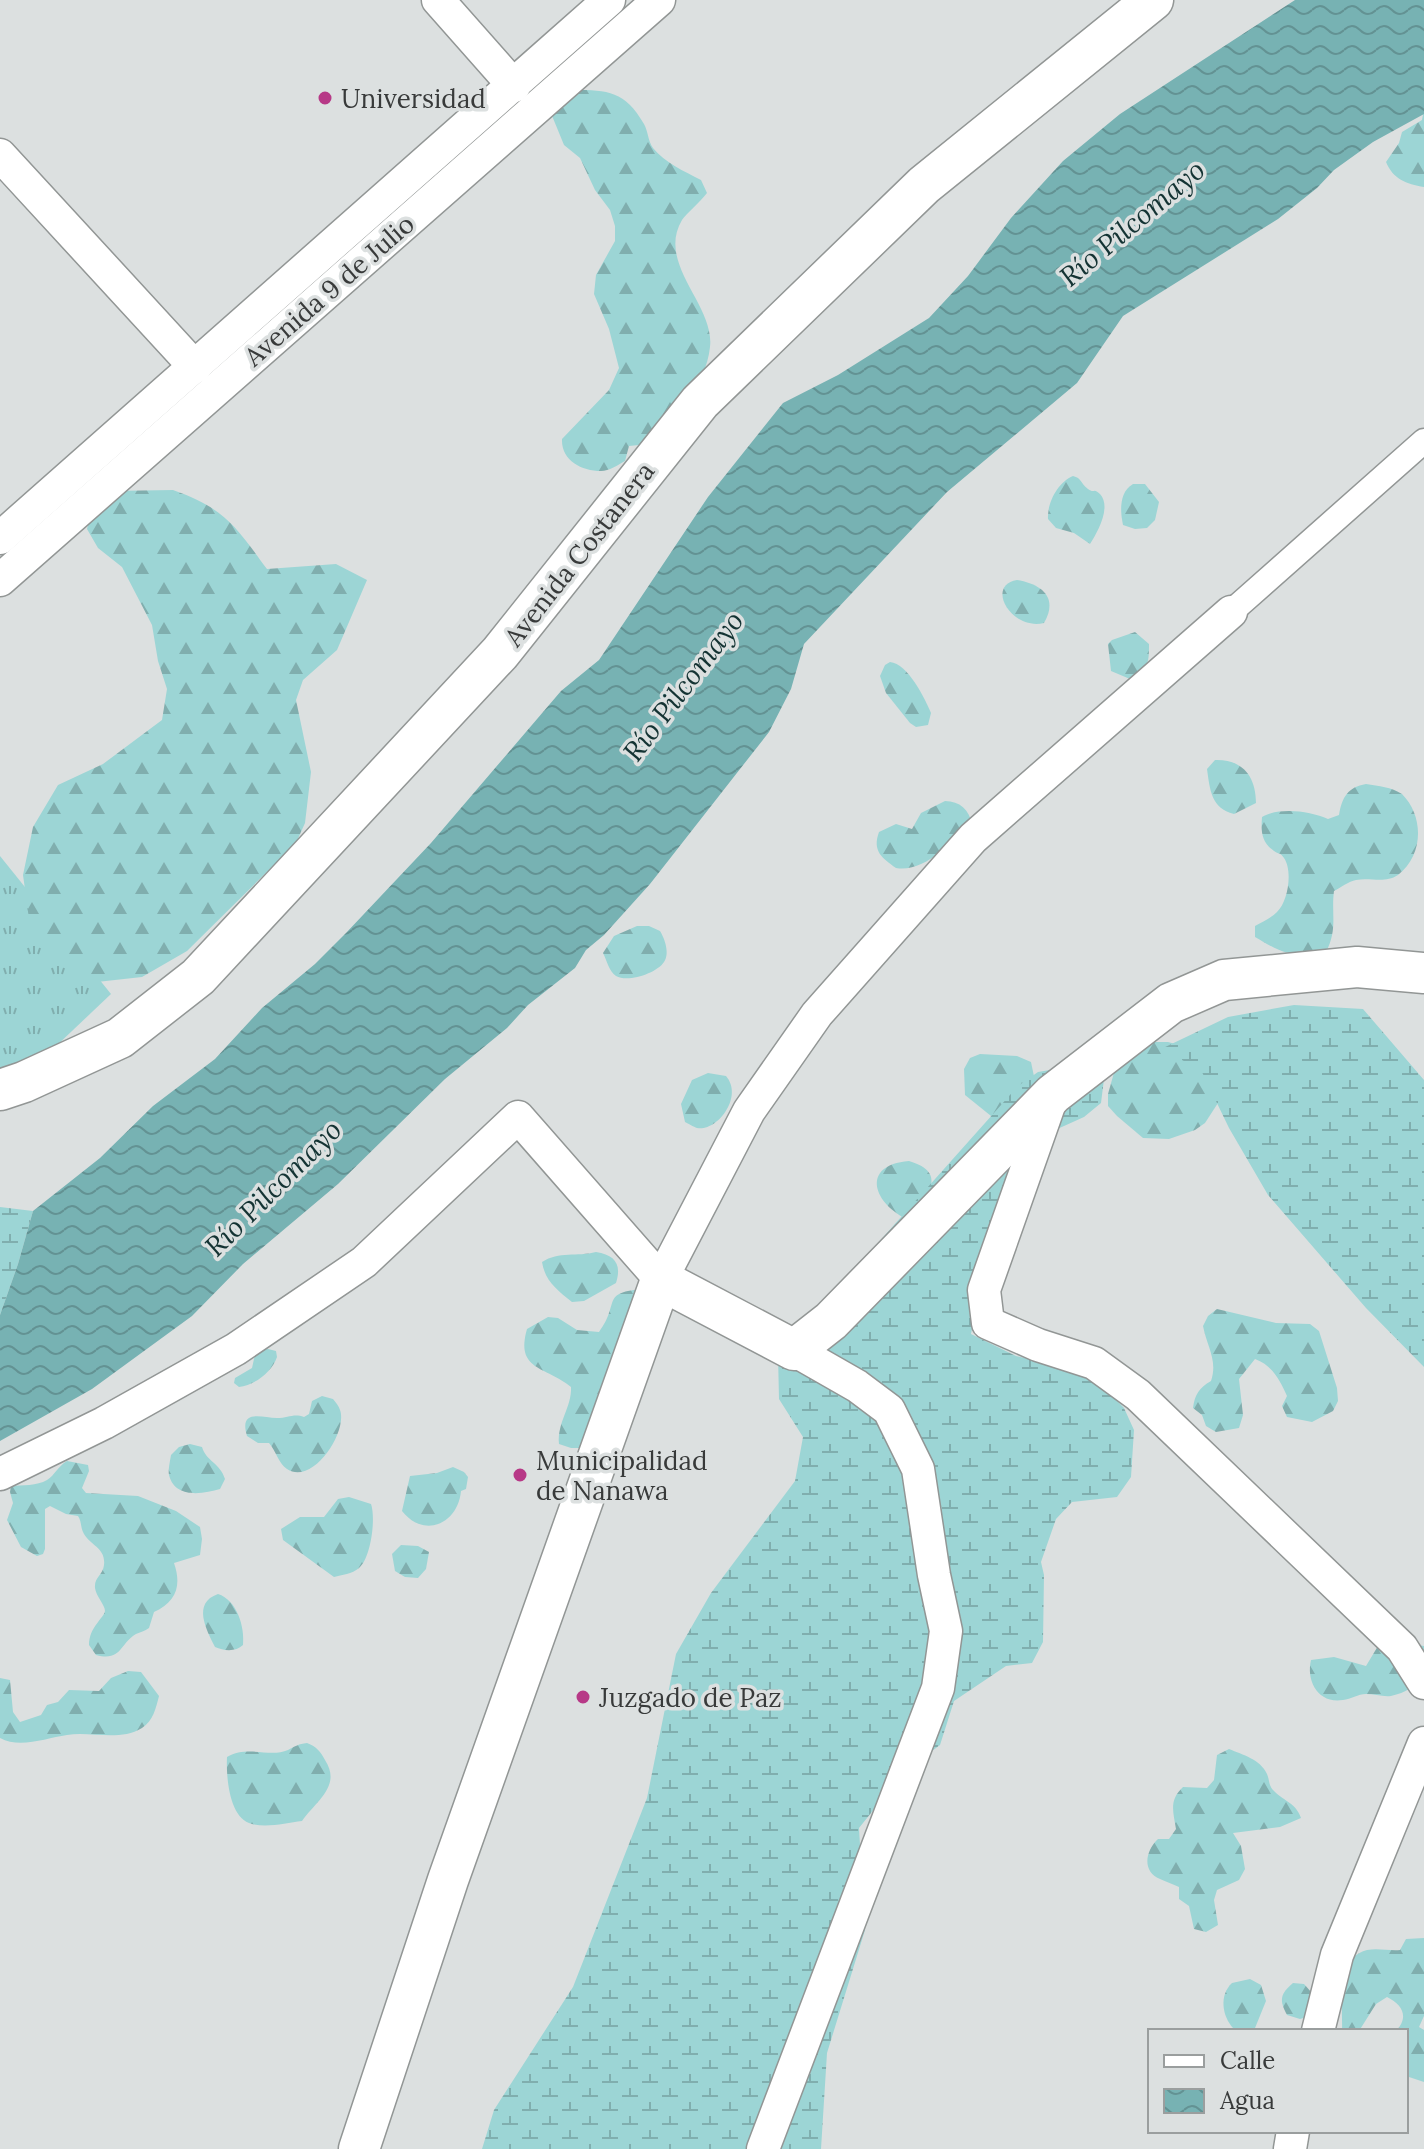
<svg xmlns="http://www.w3.org/2000/svg" width="1424" height="2149" viewBox="0 0 1424 2149" font-family="Lora,serif">
<defs>
<pattern id="grass-tufts" width="24" height="20" patternUnits="userSpaceOnUse" patternTransform="scale(2)"><rect width="24" height="20" fill="#9cd5d5"/><path d="M3 7l-1-3M5 7V3M7 7l1-3M15 17l-1-3M17 17v-4M19 17l1-3" fill="none" stroke="#80aeae"/></pattern>
<pattern id="forest-firs" width="22" height="20" patternUnits="userSpaceOnUse" patternTransform="scale(2)"><rect width="22" height="20" fill="#9cd5d5"/><path d="M5 1l3.5 6h-7zM16 11l3.5 6h-7z" fill="#80aeae"/></pattern>
<pattern id="wetland-marsh" width="20" height="14" patternUnits="userSpaceOnUse" patternTransform="scale(2)"><rect width="20" height="14" fill="#9cd5d5"/><path d="M1 5h8M5 5V1M11 12h8M15 12V8" fill="none" stroke="#80aeae"/></pattern>
<pattern id="water-waves" width="16" height="10" patternUnits="userSpaceOnUse" patternTransform="scale(2)"><rect width="16" height="10" fill="#77b2b3"/><path d="M0 5q4-4 8 0t8 0" fill="none" stroke="#639293"/></pattern>
</defs>
<rect width="100%" height="100%" fill="#dce0e0"/>
<path fill="url(#grass-tufts)" d="M0,856L111,994L53,1049L0,1069Z"/>
<g fill="url(#forest-firs)">
<path d="M574,90C608,90 625,91 644,124C648,131 648,141 653,148C665,163 684,171 701,180L707,193C700,202 686,214 682,220C656,264 715,305 710,347C706,387 673,415 649,444L629,446L625,461C618,465 609,471 601,471C581,471 561,460 562,439L609,390L619,368L609,329L594,294L596,275L615,241V226L610,210L595,190L580,158L564,145L548,106Z"/>
<path d="M1424,109V187C1406,184 1393,179 1386,162L1399,143L1402,132L1422,120Z"/>
<path d="M1073,476C1082,478 1080,483 1088,489C1095,494 1093,487 1100,494C1112,507 1097,533 1090,544L1074,533L1056,528L1048,519C1047,503 1058,482 1073,476Z"/>
<path d="M1133,484H1145L1159,502L1155,520L1147,528L1135,529L1123,525C1120,511 1119,492 1133,484Z"/>
<path d="M173,490C226,509 235,526 267,569L336,564L367,580L337,650L303,680L296,700L311,772L305,823L296,843L187,951L142,977L88,983L29,918L23,875L33,827L58,785L103,764L162,720L167,689L158,661L152,625L122,567L98,548L87,529L92,508L110,491Z"/>
<path d="M1017,580C1041,584 1059,597 1044,623C1011,631 985,585 1017,580Z"/>
<path d="M1135,632L1149,644C1149,666 1148,666 1130,679L1111,671L1108,644L1112,640Z"/>
<path d="M890,662C908,664 924,697 931,713L928,725L916,727L910,723L886,693L880,676L885,665Z"/>
<path d="M1215,760C1242,759 1256,776 1256,803L1234,814C1211,808 1210,790 1207,769Z"/>
<path d="M1366,784C1379,786 1391,787 1402,794C1424,816 1424,855 1398,875C1384,884 1371,877 1356,880C1349,881 1340,888 1334,891C1331,914 1338,929 1326,952C1290,956 1287,956 1255,937V926C1262,922 1271,918 1277,912C1288,902 1293,871 1284,858C1280,852 1280,855 1274,851C1261,842 1261,831 1262,817C1279,807 1310,811 1328,819L1339,815C1342,797 1348,787 1366,784Z"/>
<path d="M945,801C960,801 969,810 972,824C952,841 925,873 896,868C882,858 872,851 879,832L896,824L912,829L921,813Z"/>
<path d="M637,926H649L660,931C665,939 670,954 664,962C657,973 628,983 616,976C609,971 607,961 603,953L614,936Z"/>
<path d="M1155,1042H1168L1201,1051L1218,1103L1205,1123L1195,1130L1169,1139L1143,1138L1117,1116L1108,1106V1094L1115,1069L1144,1044Z"/>
<path d="M980,1054L1017,1056L1031,1062L1036,1086L996,1120L965,1095L964,1069L970,1058Z"/>
<path d="M708,1073L726,1076C744,1097 717,1132 697,1128C694,1127 687,1123 685,1122L681,1104L692,1080Z"/>
<path d="M909,1161C950,1173 926,1198 909,1220C874,1205 859,1165 909,1161Z"/>
<path d="M596,1252C615,1255 622,1264 616,1283L584,1301L572,1302C557,1290 545,1281 542,1262C559,1251 577,1257 596,1252Z"/>
<path d="M645,1289L584,1448H571L559,1444C557,1422 572,1407 571,1387C546,1366 515,1371 527,1329L548,1317L558,1318L577,1330L599,1332C621,1303 599,1292 645,1289Z"/>
<path d="M1217,1309L1276,1323L1310,1324L1319,1331L1337,1388L1338,1401L1333,1411L1312,1422L1287,1417L1282,1406L1287,1396C1280,1380 1272,1365 1255,1359L1239,1379L1243,1415L1239,1428L1216,1432L1206,1426L1202,1415L1193,1408C1195,1394 1199,1388 1211,1381C1218,1360 1207,1347 1203,1326L1208,1316Z"/>
<path d="M268,1349L276,1351L277,1357C272,1372 255,1385 239,1387L234,1383L235,1378L252,1368L256,1350Z"/>
<path d="M322,1396L333,1399C336,1403 339,1406 340,1410C348,1431 313,1486 287,1469C279,1464 276,1451 269,1443H258L247,1436C239,1409 260,1417 277,1418C288,1418 294,1413 304,1417L309,1414L312,1401Z"/>
<path d="M190,1444L202,1447C206,1461 220,1463 225,1479L220,1489C203,1494 175,1499 169,1475C168,1470 170,1461 171,1455L179,1447Z"/>
<path d="M67,1461L88,1465L89,1471L82,1488L86,1493L138,1496L176,1511L200,1527L202,1539L200,1555L174,1563C182,1586 176,1602 154,1612L149,1628C145,1631 140,1632 136,1634C120,1643 122,1662 96,1655L89,1645C89,1627 104,1618 105,1611C105,1605 96,1596 95,1588C94,1577 103,1575 104,1565C106,1548 91,1546 84,1534C80,1527 82,1522 78,1516L66,1514L50,1506L45,1509V1549L43,1554L37,1556L21,1547L7,1520L13,1503L10,1492L11,1486C22,1485 37,1486 47,1480C55,1475 58,1466 67,1461Z"/>
<path d="M453,1467L464,1472L468,1477L466,1489L461,1491C458,1524 424,1539 402,1511L410,1476L437,1473Z"/>
<path d="M349,1497L371,1504C376,1518 371,1558 359,1568C352,1574 342,1575 334,1577L283,1540L281,1529L300,1517H324L338,1499Z"/>
<path d="M401,1545L418,1546L429,1552L426,1569L418,1578L405,1577L395,1571L392,1554Z"/>
<path d="M218,1594C237,1600 245,1627 243,1645C236,1652 224,1651 215,1647C206,1629 192,1603 218,1594Z"/>
<path d="M1403,1643L1424,1646C1424,1673 1422,1689 1391,1696C1383,1697 1374,1694 1366,1694C1358,1694 1351,1699 1343,1700C1318,1704 1306,1681 1311,1660L1334,1657L1366,1666L1378,1646Z"/>
<path d="M128,1671L141,1672L159,1696C156,1708 153,1721 142,1728C119,1742 91,1731 67,1735C46,1738 20,1749 0,1738V1678L10,1680L13,1712L20,1722L41,1715L47,1705L58,1702L69,1690L99,1691L111,1678Z"/>
<path d="M307,1743C317,1747 320,1751 325,1760C342,1786 316,1801 302,1821C287,1823 267,1828 252,1824C229,1819 226,1776 227,1757C248,1745 270,1758 288,1750C296,1746 298,1744 307,1743Z"/>
<path d="M1229,1749C1243,1755 1260,1759 1267,1774C1270,1781 1268,1785 1274,1791C1285,1802 1296,1803 1301,1818L1280,1827L1233,1833L1241,1846L1245,1869L1239,1880L1217,1890L1214,1900L1218,1925L1206,1932L1194,1929L1189,1906L1179,1899V1887C1173,1884 1166,1882 1160,1879C1141,1871 1146,1850 1158,1839H1169L1176,1829C1173,1811 1169,1800 1183,1787L1207,1788L1214,1780L1217,1755Z"/>
<path d="M1424,1938V2016L1419,2027L1424,2030V2082L1406,2076V2031H1396C1409,2017 1403,2005 1387,1997L1376,2004L1359,2031H1342C1343,2006 1335,1958 1367,1950C1378,1948 1390,1951 1400,1950L1406,1939Z"/>
<path d="M1250,1979L1261,1985L1266,2001L1255,2028H1233C1222,2016 1219,1995 1232,1983Z"/>
<path d="M1293,1983L1304,1984L1312,1993L1307,2017L1300,2019L1287,2015C1279,2000 1280,1994 1293,1983Z"/>
</g>
<g fill="url(#wetland-marsh)">
<path d="M1294,1005L1363,1009L1424,1080V1367L1366,1308L1268,1195L1229,1128L1201,1070L1161,1049L1228,1017Z"/>
<path d="M1085,1064L1104,1079L1101,1103L1084,1117L1044,1135L989,1242L971,1334L1016,1356L1090,1373L1124,1408L1134,1430L1131,1477L1117,1497L1072,1502L1056,1519L1041,1562L1044,1575L1043,1642L1032,1663L1006,1666L954,1701L940,1745L904,1772L859,1828L865,1930L827,2053L821,2149H482L494,2110L573,1987L647,1798L676,1654L711,1593L795,1481L803,1437L779,1399L778,1355L1018,1086L1038,1072Z"/>
<path d="M0,1207L33,1211L18,1264L0,1315Z"/>
</g>
<path fill="url(#water-waves)" d="M1295,0H1424V114L1373,142L1334,170L1317,188L1278,219L1123,316L1077,383L947,492L804,644L791,689L769,732L650,884L604,935L586,950L575,968L528,1005L507,1028L445,1079L338,1184L243,1264L192,1316L92,1389L0,1441V1315L18,1264L33,1211L100,1158L153,1106L215,1059L262,1008L315,964L346,933L431,843L561,691L599,660L708,497L783,403L838,375L929,318L968,276L1011,218L1063,161L1120,114Z"/>
<g fill="none" stroke-linecap="round" stroke-linejoin="round">
<g stroke="#929695" stroke-width="27">
<path id="pedestrian" d="M1231,612L1424,441"/>
</g>
<g stroke="#929695" stroke-width="35">
<g id="minor">
<path d="M438,0L514,86"/>
<path d="M0,155L195,367"/>
<path d="M0,538L609,0"/>
<path d="M0,580L659,0"/>
<path d="M1052,1097L984,1290L988,1323L1038,1345L1094,1363L1138,1395L1402,1648L1424,1683"/>
<path d="M0,1474L104,1423L236,1349L364,1262L518,1117L661,1280L749,1111L817,1014L973,838L1231,612"/>
<path d="M1318,2031L1337,1955L1424,1743"/>
<path d="M763,2149L938,1688L946,1631L934,1575L918,1469L889,1410L857,1386L794,1350"/>
<path d="M1290,2149L1293,2131"/>
</g>
</g>
<g stroke="#929695" stroke-width="43">
<g id="tertiary">
<path d="M0,1090L24,1082L120,1038L198,977L500,653L700,402L924,185L1153,0"/>
<path d="M359,2149L448,1880L661,1280L794,1350L831,1321L1053,1094L1171,1003L1224,980L1357,967L1424,973"/>
</g>
</g>
<use href="#pedestrian" stroke="#fff" stroke-width="24"/>
<use href="#minor" stroke="#fff" stroke-width="32"/>
<use href="#tertiary" stroke="#fff" stroke-width="40"/>
</g>
<g fill="#b73987" stroke="#dce0e0" stroke-width="3">
<circle cx="325" cy="98" r="8"/>
<circle cx="520" cy="1475" r="8"/>
<circle cx="583" cy="1697" r="8"/>
</g>
<g text-anchor="middle" dominant-baseline="central" stroke-width="7" stroke-linejoin="round" paint-order="stroke">
<g font-size="26" fill="#383a3a" stroke="#dce0e0" text-anchor="start">
<text x="341" y="98">Universidad</text>
<text x="536" y="1460">Municipalidad<tspan x="536" dy="30">de Nanawa</tspan></text>
<text x="599" y="1697">Juzgado de Paz</text>
</g>
<g font-size="26" fill="#383a3a" stroke="#dce0e0">
<text transform="translate(329 290) rotate(-41)">Avenida 9 de Julio</text>
<text transform="translate(579 554) rotate(-52)">Avenida Costanera</text>
</g>
<g font-size="28" font-style="italic" fill="#143333" stroke="#dce0e0">
<text transform="translate(1132 223) rotate(-40)">Río Pilcomayo</text>
<text transform="translate(683 686) rotate(-53)">Río Pilcomayo</text>
<text transform="translate(273 1188) rotate(-45)">Río Pilcomayo</text>
</g>
</g>
<rect x="1148" y="2029" width="260" height="104" fill="#dce0e0" stroke="#9a9e9e" stroke-width="2"/>
<rect x="1164" y="2055" width="40" height="12" fill="#ffffff" stroke="#9a9e9e" stroke-width="2"/>
<text x="1220" y="2069" font-size="24" fill="#383a3a">Calle</text>
<rect x="1164" y="2089" width="40" height="24" fill="url(#water-waves)" stroke="#9a9e9e" stroke-width="2"/>
<text x="1220" y="2109" font-size="24" fill="#383a3a">Agua</text>
</svg>
